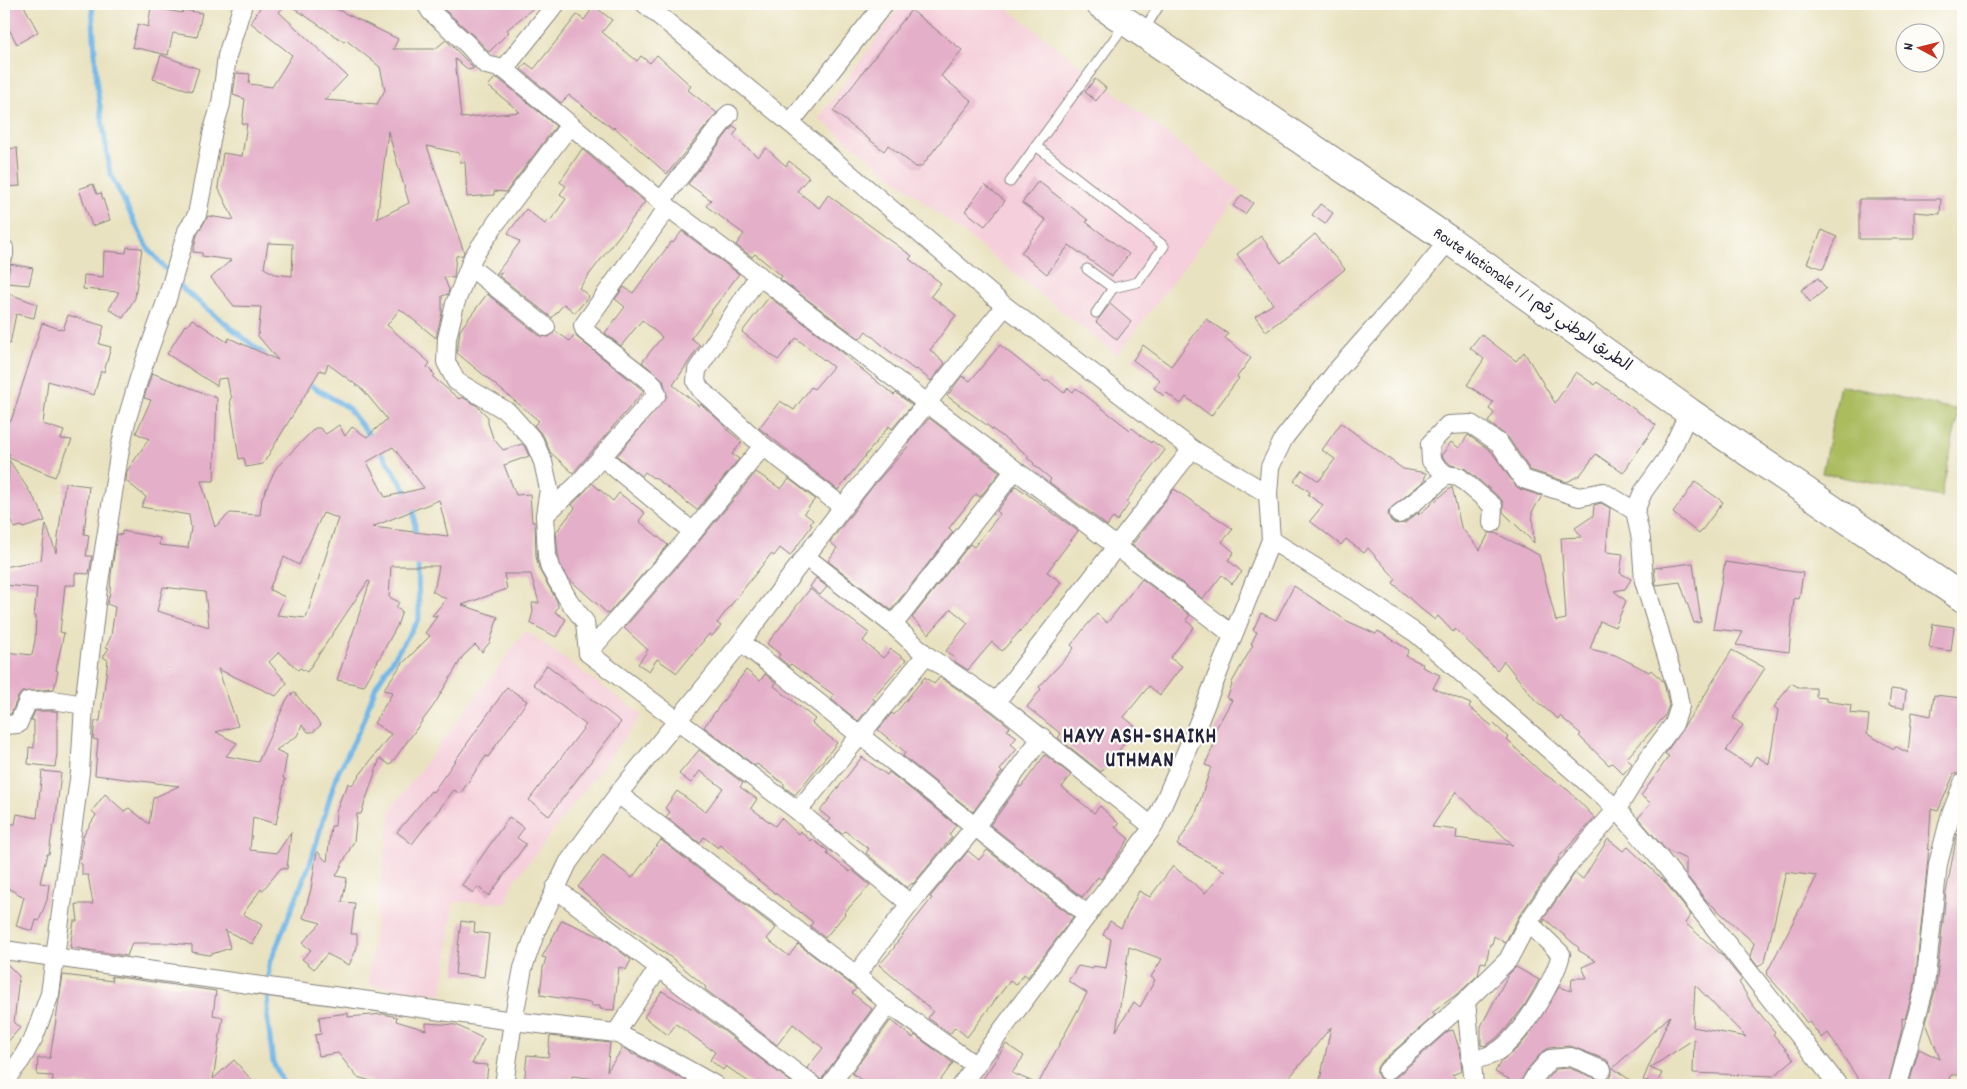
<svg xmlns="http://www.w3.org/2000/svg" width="1967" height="1089" viewBox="0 0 1967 1089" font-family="Dekko,'Playpen Sans Arabic',sans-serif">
<rect width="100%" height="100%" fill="#fdfcf7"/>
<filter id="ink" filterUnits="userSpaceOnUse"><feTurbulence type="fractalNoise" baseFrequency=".02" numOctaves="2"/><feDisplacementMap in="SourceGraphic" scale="10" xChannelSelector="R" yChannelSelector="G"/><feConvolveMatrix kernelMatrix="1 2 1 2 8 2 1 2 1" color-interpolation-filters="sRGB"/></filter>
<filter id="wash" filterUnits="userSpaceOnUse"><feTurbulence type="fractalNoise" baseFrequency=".0096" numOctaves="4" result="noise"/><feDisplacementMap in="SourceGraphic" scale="20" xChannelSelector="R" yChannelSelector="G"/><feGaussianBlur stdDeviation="1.12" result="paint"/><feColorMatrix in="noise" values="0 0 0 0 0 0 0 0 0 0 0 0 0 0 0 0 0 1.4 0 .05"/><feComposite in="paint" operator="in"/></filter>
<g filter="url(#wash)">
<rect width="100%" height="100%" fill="#e9e2c0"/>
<g fill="#f5cfdb">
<path d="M902,4H1002L1241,192L1117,355L819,118Z"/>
<path d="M526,631L642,715L510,887L508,903L454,902L442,994L368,985L391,809Z"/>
</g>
<path fill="#abbc5f" stroke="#666f4d" d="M1840,385L1959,410L1941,497L1822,473Z"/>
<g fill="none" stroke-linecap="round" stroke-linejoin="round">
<g stroke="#72b7e8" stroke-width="5">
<path d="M92,4L97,86L110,173L147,247L170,274"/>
<path d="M177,282L184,290L266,356"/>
<path d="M307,383L348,408L373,440"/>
<path d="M379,449L410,497"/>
<path d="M413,504L416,538"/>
<path d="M284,1085L273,1062L267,1015L269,965L311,861L336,777L360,729L376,686L419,619L418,559"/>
</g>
</g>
<g id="blocks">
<g fill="#e4afc8" fill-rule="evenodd">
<path d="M14,4H23L38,32L17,44L4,20V9Z"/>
<path d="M262,4H286L279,12L347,76L324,100L377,104L385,90L380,67L346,40L344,42L288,4H326L398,39L393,49H435L446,40L474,68L469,70L455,59L461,118L520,112L488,86L495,78L499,79L556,126L506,192L494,191V195L467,197L465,162H460L459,153L427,146L464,252L463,255L456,256L454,278L444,277L449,290L448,294L442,296V313L436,338L400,309L387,325L430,363L427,367L435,375L433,377L459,399L462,397L476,405L488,417V423L493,438L503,450L522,444L525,447L529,456L504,465L516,495L530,494L532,522H535L536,557L540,571L557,601L558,607L555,612L566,619L556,637L530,623L533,611L532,603H539L531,574H504L507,589L462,605L498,617L490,642L482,652L475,645L463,656L434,705L390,765L380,758L361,814H357L354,841L336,876L347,878L342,902L355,903L351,934H357V948L349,965L327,954L314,969L302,959L311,950L302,943L321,923L303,918L311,889L317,851L327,862L331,826H335L336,812L343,792H345L348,783L352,785L391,734L374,723L393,692L383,690L402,664L430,636L425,633L438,615L432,616L446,599L432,591L435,586L439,566H391L389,597L399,602L396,608L402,611L397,626L364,686L337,680L370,582L368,581L307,672L300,668L298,670L279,652L269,662L287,683L276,696L218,669L238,726L216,732L237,743L226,756L258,762L287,699L294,692L321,725L313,732H308L302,725L297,736L276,750L287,755L283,778L285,779L276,824L253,817L250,850L277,853L291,832L287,869L281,868L262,891L261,889L243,914L262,925L252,944L225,930L230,948L209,955L192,952V945L172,943H132L127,956L70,947L74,921H78L76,904H93L88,875H82V864H80L83,836L96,815L92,811L105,794L124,811L129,808L149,824L153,798L179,786L95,775L98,740L93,739L95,721H100L108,660L103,657L109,648L106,647L111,636L115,607L107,604L110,593L111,575L117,534L122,535V531L160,538L159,545L188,548L191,528L189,515L141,507L146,497L126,481L127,471L149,439L136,433L151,400L144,398L152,373L217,398L214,481H201L215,527L230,513L260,515L262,498L276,468L315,428H320L326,434L339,425L345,436L352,427L367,437L387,419L363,390L328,364L325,372L320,370L263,464L246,467L244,458L239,459L230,400L232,396L230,394L227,378L218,379L217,386L167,354L185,325L187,326L192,319L227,342L229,338L278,360L258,336L261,307L234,306L211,278L231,260L202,256V253L193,252L197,235L208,216L234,220L218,187L223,153L242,156L247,124H242L245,99L233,95L236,73L250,74L249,84L272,87L292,55L251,23ZM388,131L409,203L377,219ZM268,243L293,244L292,276L275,274L264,268ZM393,447L402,459L424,488L385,497L367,462ZM439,500L448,536L372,527ZM323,513L338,518L306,618L277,615L285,597L270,590V587L284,557L299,565ZM163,587L205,592L209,627L157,611Z"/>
<path d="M438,4H538L507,30L509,32L489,52L474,36Z"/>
<path d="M594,6L612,20L602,32L637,61L641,56L650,63L657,55L691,86L688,90L717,113L667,174L614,127L613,129L569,95L561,103L521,69L526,63L534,69L577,15L584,20Z"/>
<path d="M151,7L182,13L183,10L202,13L197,37L173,33L168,55L132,47L138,24L148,27Z"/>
<path d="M911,10L962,50L941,76L972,101L921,167H916L888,145L884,151L833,111Z"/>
<path d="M161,55L199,69L192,91L153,79Z"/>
<path d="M1095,79L1106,88L1096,101L1085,92Z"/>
<path d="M733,126L738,129L733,136L758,157L766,148L786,166L789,161L809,177L797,191L819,208L828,195L912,256L909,259L941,283L931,296L956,315L930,350L945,363L931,381L917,369L915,370L888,350L866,331L860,339L780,279L782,276L755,254L752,257L736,245L744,234L706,206L711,200L688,184Z"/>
<path d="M17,148L20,186L4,187V149Z"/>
<path d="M582,149L645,202L579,288L589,296L575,313L564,304L552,318L499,276L502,272L496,274L520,242L508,233L526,209L545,224L549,220L550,221L566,199L560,194L566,186L560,182Z"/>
<path d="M1038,181L1088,220L1086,222L1129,254L1112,276L1069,245L1047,274L1021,253L1046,220L1022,203Z"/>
<path d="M93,184L97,194L101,193L110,220L92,226L79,189Z"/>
<path d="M985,185L1005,201L985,226L965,211Z"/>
<path d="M1242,195L1253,203L1245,214L1233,206Z"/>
<path d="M1859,199H1941L1940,214L1914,212V239H1859Z"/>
<path d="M1320,204L1333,213L1325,224L1312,215Z"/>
<path d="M1822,230L1837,237L1823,269L1807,263Z"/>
<path d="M682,231L739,274L691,338L700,345L673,385L699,406L701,404L726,427L725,428L742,442L732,454L739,459L697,510L654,477L653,478L645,472L642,476L617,456L667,396L663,380L642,362L662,337L642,320L621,346L605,333L625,307L615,299L624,287L633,293L671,242L673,243Z"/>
<path d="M1315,234L1345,269L1303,304L1266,331L1255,316L1273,304L1237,254L1261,236L1281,263Z"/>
<path d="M127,247L142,248L135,298L123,318L109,309L119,292L83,289L84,275L103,277L104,251L126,253Z"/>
<path d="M10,264L33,268L29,285L7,283Z"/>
<path d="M1818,278L1826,289L1810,302L1801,290Z"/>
<path d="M4,292L37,304L34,318L16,314L10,344H4Z"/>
<path d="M487,294L540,336L549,337L555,331L570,341L574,335L644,391L573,473L550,452L544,437L534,425L539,421L457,353L460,330Z"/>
<path d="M769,297L846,355L845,356L894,395L896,393L912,405L892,429L889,426L838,490L759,428L780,401L794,410L811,387L814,389L833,367L796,338L778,360L742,332Z"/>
<path d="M1110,304L1131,322L1117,340L1096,322Z"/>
<path d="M68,315L104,326L99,344L111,347L104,372L101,371L94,395L48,381L43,424L64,431L61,439L72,440L55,477L9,458V453H4V419L11,421L42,323L63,330Z"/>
<path d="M1206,319L1228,334L1225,338L1251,358L1237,377L1239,378L1211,416L1186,397L1181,404L1167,393L1164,396L1154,388L1160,380L1133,360L1143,345L1171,366Z"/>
<path d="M1481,334L1516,361L1524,352L1555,403L1576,372L1595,385L1597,382L1656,425L1623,473L1596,454L1580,475L1567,482L1530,470L1508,437L1488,422L1494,413L1489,409L1493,402L1467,385L1484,359L1470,348Z"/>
<path d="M1000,345L1046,382L1048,380L1064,393L1068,388L1073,392L1076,388L1130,430L1132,428L1151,443L1152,441L1165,450L1126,502L1129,504L1117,521L1113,518L1107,526L1092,514L1049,482L1051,479L1033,464L1034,463L1027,458L1029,456L947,396L962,376L970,381Z"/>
<path d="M929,418L1000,472L980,497L976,494L949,528L953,532L891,610L828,561L837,548L830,542L873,486L910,444L908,443Z"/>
<path d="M1341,423L1403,469L1426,473L1424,481L1389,510L1388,515L1391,521L1395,524L1405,523L1419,512L1418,515L1452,487L1461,527L1480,550L1489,533H1495L1539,555L1556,621L1566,619L1561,538L1582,537L1575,528L1593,516L1594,505L1601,503L1610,508L1606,552L1623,554L1620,573L1631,579L1625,589L1614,591L1626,601L1615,627L1600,621L1590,649L1615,655L1649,672L1651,670L1664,682L1669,705L1665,716L1627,758L1632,764L1623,774L1612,763L1609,765L1579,736L1581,734L1560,716L1558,719L1535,700L1504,661L1497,670L1455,629L1453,632L1438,616L1435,620L1421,609L1393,583L1396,579L1368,548L1364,553L1346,539L1341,545L1310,521L1323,505L1308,495L1310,492L1294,481L1302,470L1319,481L1335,459L1322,450Z"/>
<path d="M1468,435L1491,451L1515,485L1520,489L1542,496L1532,512L1534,543L1503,512V502L1500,498L1466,469L1451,465L1441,456L1451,442L1459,448Z"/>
<path d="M9,460L39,506L45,521L23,528L22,526L14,528L11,518L4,517V485H8Z"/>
<path d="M756,472L781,489L789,479L815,499L804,513L813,520L810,524L812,525L790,556L780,548L774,556L771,554L717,623L721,626L712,636L709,634L677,673L657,659L649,671L638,664L648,650L624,628L701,539Z"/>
<path d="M1695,482L1723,502L1699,534L1673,513Z"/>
<path d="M65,483L89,486L84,534L89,535L86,556H92L89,574L75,573V585H65L60,632L64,633L56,670L58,671L54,689L22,692L18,697L11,714H4L5,652L32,655L35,640L36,616H34L37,588L4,585V567L41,560L46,524L56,553Z"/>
<path d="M592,483L613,501L619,493L645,513L639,521L668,545L608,614L567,577L560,564L558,554L556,532L575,508L572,505Z"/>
<path d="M1016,486L1078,531L1047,572L1061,582L1053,594L1002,651L992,642L968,670L954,661L955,659L946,651L968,623L951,609L929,634L912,618L970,544L974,547L1000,514L997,511Z"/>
<path d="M1174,489L1233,529L1222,542L1234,552L1228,560L1242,572L1232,584L1222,575L1203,599L1132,545Z"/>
<path d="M1725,562L1803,573L1799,599L1794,598L1789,652L1736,645L1743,632L1713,629Z"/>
<path d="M1693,563L1701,622L1694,623L1680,582L1656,585L1654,568Z"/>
<path d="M816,578L827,587L820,595L810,587Z"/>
<path d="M1142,579L1190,615L1186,620L1194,627L1170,658L1182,666L1160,695L1149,686L1124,717L1137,728L1101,772L1058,738L1061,734L1027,707L1041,689L1039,687L1066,658L1074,648L1071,645L1087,625L1097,614L1107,623Z"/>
<path d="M1294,586L1347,621L1376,634L1378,631L1409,650L1406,656L1423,664L1422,667L1440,675L1433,688L1471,704L1469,707L1492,726L1494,724L1509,738L1507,740L1543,774V773L1568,790L1595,818L1558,858L1559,859L1519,916L1505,943L1494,936L1492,944H1490L1486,963L1481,962L1478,975L1461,991L1432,1013L1435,1015L1380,1063L1377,1068V1074L1379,1078L1389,1081L1394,1079L1448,1031L1453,1030L1460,1051L1462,1071L1452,1075L1462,1085H1319L1331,1027L1289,1078L1272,1085H979L1006,1044L1024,1056L1012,1073L1038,1084L1087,993L1068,981L1078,966L1093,969V966L1106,968L1111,939L1103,935L1110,921L1121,928L1139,891L1150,897L1173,866L1205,893L1225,871L1177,845L1196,813L1211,767L1205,765L1215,742L1210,739L1232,700L1227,698L1232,685L1231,684L1253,645L1251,644L1257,632L1253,630L1261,613L1276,620ZM1456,791V792L1513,845L1456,838L1457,830L1432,827ZM1129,947L1162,959L1151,977L1155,980L1140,1007L1134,1002L1116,1031Z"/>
<path d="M810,589L869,633L863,641L883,658L891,649L906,660L872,698L875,700L858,721L831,699L834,695L791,664L789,666L778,657L780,654L767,644Z"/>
<path d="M1933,624L1954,627L1951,651L1929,648Z"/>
<path d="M1732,650L1765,668L1733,718L1743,725L1726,751L1750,766L1756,756L1769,764L1778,710L1774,707L1791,683L1800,688H1816V697L1826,698V701L1851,705L1850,713L1869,715L1867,734L1894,749L1895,746L1908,753L1912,712L1931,716L1934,695L1963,698V773L1954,774L1938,811L1931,809L1928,859L1915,984L1905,1019L1902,1018V1029L1888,1085H1862L1828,1033L1822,1038L1809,1022L1807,1023L1786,996L1766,974L1817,876L1786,872L1765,961L1758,967L1750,956L1754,943L1705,899L1686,875V859L1666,850L1638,818L1651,803L1641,796L1669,756L1665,754L1703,698Z"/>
<path d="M547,665L621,722L549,816L529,800L586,725L533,684Z"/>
<path d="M746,670L760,681L765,674L776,683L774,686L815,719L812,723L837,743L795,795L784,787V784L757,764L755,766L704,727Z"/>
<path d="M925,677L934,684L940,677L990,711L1010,727L1007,730L1017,737L1011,744L1017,749L1000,770L1002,772L973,812L903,756L905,752L878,730L892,713L894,715Z"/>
<path d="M507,687L527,701L488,757L486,756L460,794L454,790L412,844L397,832L431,791L433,792Z"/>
<path d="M1891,689L1906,691L1904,708L1889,706Z"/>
<path d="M35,711H57V754L55,767L28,764L29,747L34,748V720H31Z"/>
<path d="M699,750L743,783L740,787L757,799L751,808L775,826L781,818L798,834L800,831L811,841L812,839L828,851L827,854L850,872L852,870L870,885L844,913L845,914L825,938L810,926L813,922L758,880L721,845L718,848L704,837L700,843L666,817L670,812L665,808L677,791L705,812L723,788L700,771L691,783L679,774Z"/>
<path d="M1045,755L1071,775L1062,787L1094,813L1100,806L1119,824L1115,827L1129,839L1101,879L1098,877L1082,897L990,825L1019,786L1021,787Z"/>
<path d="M862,757L887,775L889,772L956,825L949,835L952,837L913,884L912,883L907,888L866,853L869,849L845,831L842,834L827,822L830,819L820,811Z"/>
<path d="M42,771L61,773L55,825H53L49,854H47L40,883L49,884L47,900L39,921L36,920L33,931L16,926L24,897L4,886V824H15L17,814L37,818Z"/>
<path d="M509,817L524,828L517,838L526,844L489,896L478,887L473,893L462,885Z"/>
<path d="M1957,834L1963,835V1062L1960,1064L1963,1075H1951L1946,1085H1920L1910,1080L1919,1049L1940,1059L1926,1023L1936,987L1946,893Z"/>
<path d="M1608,839L1623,851L1628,847L1664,881L1691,915L1685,923L1721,954L1742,980L1739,982L1752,1004L1775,1032L1773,1034L1794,1059L1774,1076L1693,1073L1694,1039L1650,1068L1662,1073L1656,1085L1643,1080L1670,1016L1613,1068L1637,1085H1542L1555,1069L1569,1068L1603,1081L1608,1079L1612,1075V1068L1607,1060L1570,1046L1549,1048L1542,1052L1527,1070L1519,1085H1506L1509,1079L1495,1072L1501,1061L1519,1047L1531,1032L1559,987L1571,991L1572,978H1587L1582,967L1596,961L1578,950L1579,948L1545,919L1544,922L1542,921L1575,873L1583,879ZM1695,985L1746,1037L1693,1027Z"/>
<path d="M661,840L776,928L767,939L789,956L798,944L849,983L856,989L852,993L872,1009L821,1080L807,1068L823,1048L793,1024L777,1045L705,989L706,987L673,959L607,912L578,887L603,855L632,878Z"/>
<path d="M987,850L1073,917L1028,977L1024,974L1016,985L1010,981L967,1037L955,1027L950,1034L928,1018L933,1011L879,965L895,947L894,946L932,898L930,897L968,851L979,860Z"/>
<path d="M562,920L603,938L631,960L626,970L619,967L614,1010L600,1009V1006H591V1003L540,995L543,968L546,958L542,957Z"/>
<path d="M461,921L475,923L474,932L489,934L484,977L455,974Z"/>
<path d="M4,961L19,976L14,1023L20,1028L4,1046Z"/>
<path d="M1516,967L1539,980L1525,1005L1504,1031L1494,1040L1485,1046L1481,1045V1026L1508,975Z"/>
<path d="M63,975L113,981L111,976L216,991L213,1015L223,1017L213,1079L234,1060L256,1085L52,1084L53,1076L37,1075L38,1058H50Z"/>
<path d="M662,991L691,1008L692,1007L795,1085H753L726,1066L723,1070L710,1060L715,1052L676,1024L668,1035L644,1017Z"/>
<path d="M348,1013V1017L383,1014L397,1017L396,1021L426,1030V1023L456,1025L484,1039L472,1064L488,1065L486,1085H385L357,1077L338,1053L319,1056L315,1035L321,1034L319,1017Z"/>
<path d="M891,1020L913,1038L915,1035L953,1063L937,1085H868L852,1073Z"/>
<path d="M550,1036L610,1043L607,1071L623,1048L631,1052V1054L636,1055L694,1085H643L572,1076L571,1085H524L527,1055L548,1057Z"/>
</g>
</g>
</g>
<g filter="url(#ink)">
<use href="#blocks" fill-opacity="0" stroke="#86827e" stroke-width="1"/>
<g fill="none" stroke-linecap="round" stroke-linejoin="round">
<g stroke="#86827e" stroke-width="11">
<g id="lane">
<path d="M1144,30L1160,4"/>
<path d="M1036,146L1126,23"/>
<path d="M1010,182L1036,146L1164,246L1138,282L1113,288"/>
<path d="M1087,269L1113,288L1096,313"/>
</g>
</g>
<g stroke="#86827e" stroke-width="20">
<g id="street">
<path d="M426,4L431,12L467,44L486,65L504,69L668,207L1232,634"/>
<path d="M645,4L790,123"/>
<path d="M884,4L790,123L1005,306L1192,449L1268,494"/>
<path d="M504,69L556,4"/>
<path d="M570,125L496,223L473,257L455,304L447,338L446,362L456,381L508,412L534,441L543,462L549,489L545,515L547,556L550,568L569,601L585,622L588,653L798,811L910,904"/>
<path d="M661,201L729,114"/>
<path d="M4,248V255"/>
<path d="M470,267L546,327"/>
<path d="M759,275L697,370L696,382L701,390L763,446L843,507"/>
<path d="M602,457L693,532"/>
<path d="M1446,475L1459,477L1493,506L1492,523"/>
<path d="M1399,514L1431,489L1446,475L1431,461L1430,444L1448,425L1471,424L1499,443L1523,479L1579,497L1603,492L1635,511"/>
<path d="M545,515L577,485L657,394L653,384L585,331L583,326L668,207"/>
<path d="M1271,540L1355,592L1417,634L1617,809L1661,860L1838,1085"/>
<path d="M806,557L893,625L926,655L996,702L1153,827"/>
<path d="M893,625L1015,470"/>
<path d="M741,642C857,732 971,825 1088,915"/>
<path d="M588,653L693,532L763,446"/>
<path d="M996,702L1192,449"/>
<path d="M4,725L18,724L28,701L53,700L84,705"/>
<path d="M618,794L856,975L889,1004L976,1066"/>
<path d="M798,811L926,655"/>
<path d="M555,888L812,1085"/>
<path d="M4,950L513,1021L616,1033L674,1062L715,1085"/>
<path d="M856,975L910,904L974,828L1042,737"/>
<path d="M616,1033L659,967"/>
<path d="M1471,1060C1477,1058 1485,1058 1490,1055C1517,1045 1555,981 1561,954L1528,922"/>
<path d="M1387,1071L1466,1001"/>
<path d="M4,1082L21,1060L34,1037L50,994L80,772L84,705L98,588L120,449L126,422L140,375L167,299L187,231L197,215L213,130L221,104L227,56L243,4"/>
<path d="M504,1085L513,1021L523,968L536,931L568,863L618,794L741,642L843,507L1005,306"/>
<path d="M830,1085L889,1004"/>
<path d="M961,1085L1153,827L1193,736L1271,540L1268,494L1270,467L1284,438L1339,368L1408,290L1449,240"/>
<path d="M1474,1085L1466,1001L1508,960L1528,922L1566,868L1617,809L1647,760L1674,724L1680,706L1677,690L1644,581L1641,539L1635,511L1643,492L1668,457L1689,412"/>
<path d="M1530,1085L1536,1075L1550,1059L1571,1057L1602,1070"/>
<path d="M1898,1085L1925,986L1938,864L1950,817L1963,783"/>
</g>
</g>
<g stroke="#86827e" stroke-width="30">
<path id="primary" d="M1100,4L1449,240L1689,412L1963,598"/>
</g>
<use href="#lane" stroke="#fff" stroke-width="9"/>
<use href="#street" stroke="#fff" stroke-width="18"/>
<use href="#primary" stroke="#fff" stroke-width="28"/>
</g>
</g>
<g text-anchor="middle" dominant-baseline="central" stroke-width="4.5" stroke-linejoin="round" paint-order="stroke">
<g font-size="16" fill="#22223b" stroke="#fdfcf7">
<text transform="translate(1532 300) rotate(35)">Route Nationale 1 / الطريق الوطني رقم 1</text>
</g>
<g font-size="21" font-weight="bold" letter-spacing="1" fill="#22223b" stroke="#fdfcf7">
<text x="1140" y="738">HAYY ASH-SHAIKH<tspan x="1140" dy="24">UTHMAN</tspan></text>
</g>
</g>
<rect width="1967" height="1089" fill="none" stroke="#fdfcf7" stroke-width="20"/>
<g transform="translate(1920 48) rotate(277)"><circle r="24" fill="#fdfcf7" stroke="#a5a5ac"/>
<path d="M0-4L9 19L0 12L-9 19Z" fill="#c8321e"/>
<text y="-8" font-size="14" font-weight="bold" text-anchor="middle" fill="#22223b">N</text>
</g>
</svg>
